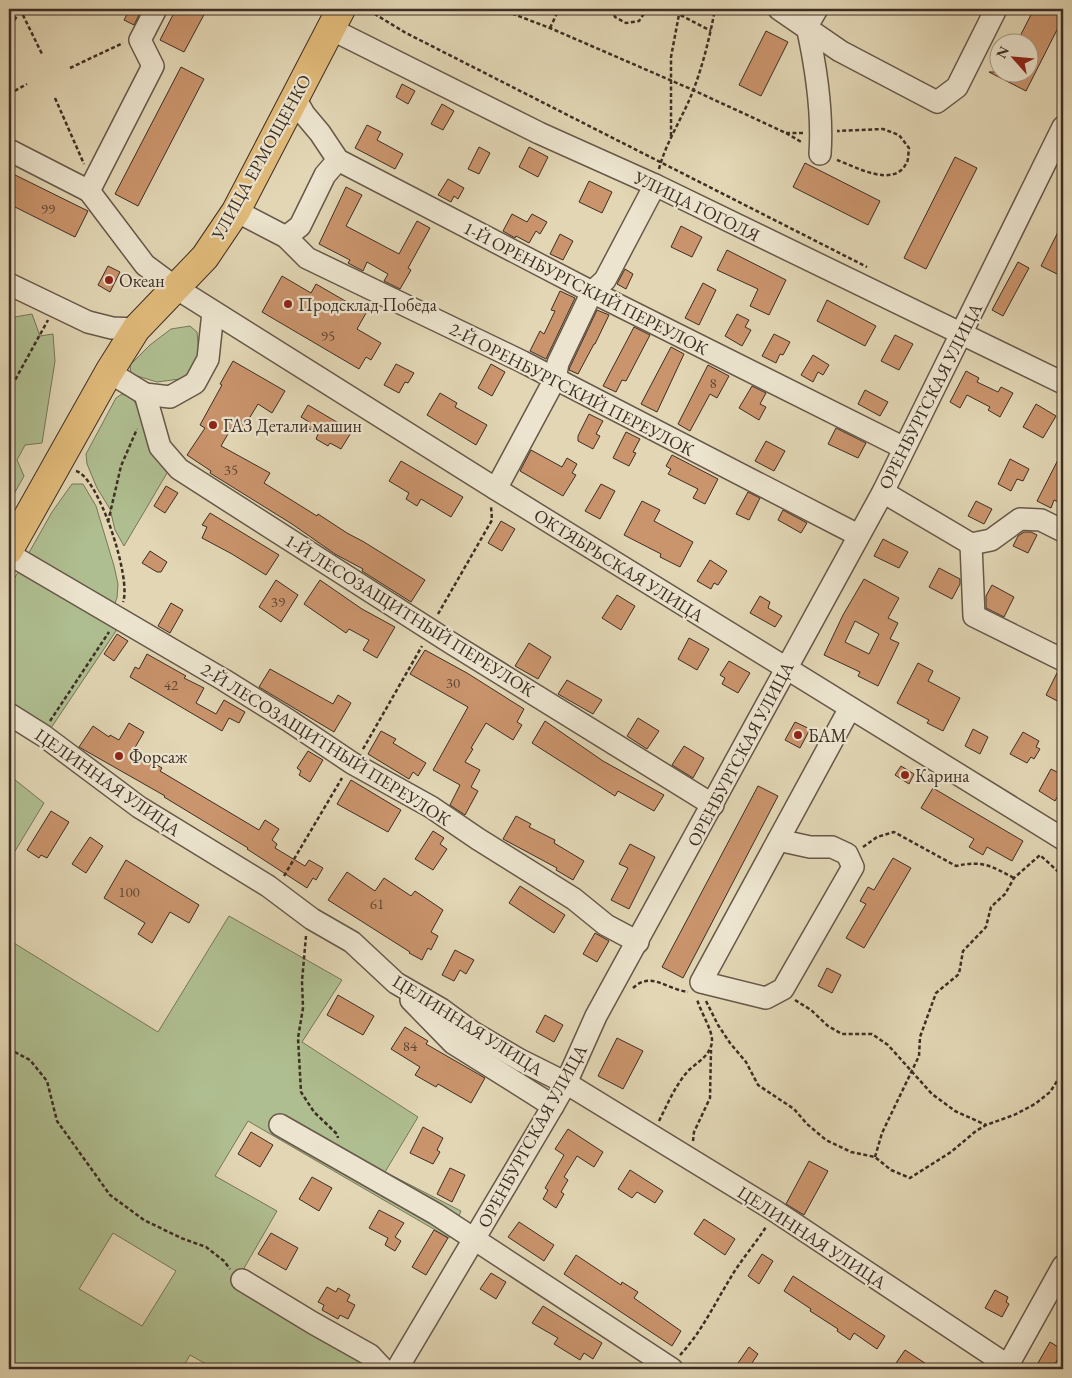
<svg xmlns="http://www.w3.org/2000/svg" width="1072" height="1378" viewBox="0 0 1072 1378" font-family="'EB Garamond',serif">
<rect width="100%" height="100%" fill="#e2d6b4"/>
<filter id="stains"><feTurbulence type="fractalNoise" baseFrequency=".004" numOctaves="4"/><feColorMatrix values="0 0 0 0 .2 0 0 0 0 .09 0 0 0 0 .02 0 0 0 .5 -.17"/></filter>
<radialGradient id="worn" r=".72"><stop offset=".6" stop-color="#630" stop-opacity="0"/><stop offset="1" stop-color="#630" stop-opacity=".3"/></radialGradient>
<g fill="#afbe90" stroke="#76765a" fill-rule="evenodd">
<path d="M32,314L40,336L53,334L55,361L42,443L25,445L17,460L24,476L9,503V318Z"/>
<path d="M190,326L197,332L199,353L193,370L180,379L157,382L131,374L130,365L150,345L171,329Z"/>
<path d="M122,394L132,398L145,418L170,468L124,546L115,530L110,509L97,488L87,464L86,454L116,398Z"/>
<path d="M72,484H83L96,506L114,566L118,584L117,598L110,616L116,631L51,728L30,720L9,707V588L52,512Z"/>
<path d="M9,775L44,803L9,861Z"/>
<path d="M229,916L342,980L302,1042L418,1117L385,1172L461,1211L449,1238L248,1121L215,1176L277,1211L243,1270L303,1305L301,1307L378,1369H215L190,1355L182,1369H9V940L158,1032ZM113,1233L176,1271L142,1326L79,1289Z"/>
</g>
<g fill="#ca946c" stroke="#3e2e25" fill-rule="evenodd">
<path d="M130,9L140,13L134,25L124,20Z"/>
<path d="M176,9H207L184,52L160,40Z"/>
<path d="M1034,9H1063V18L1026,91L989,72H1030V42H1017Z"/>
<path d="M766,31L788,42L761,96L739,85Z"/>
<path d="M181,67L204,79L138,206L115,194Z"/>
<path d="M402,84L415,91L408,104L396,97Z"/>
<path d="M442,104L454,111L443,130L431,124Z"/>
<path d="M367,125L381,132L377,140L403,154L395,169L355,148Z"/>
<path d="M479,147L490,153L479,174L468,169Z"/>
<path d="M529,147L548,157L538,177L519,167Z"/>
<path d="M955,157L977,168L926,269L904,258Z"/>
<path d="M805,163L880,201L868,225L793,187Z"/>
<path d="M9,172L88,211L75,237L9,204Z"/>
<path d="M448,179L464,188L458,199L454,196L451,202L438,195Z"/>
<path d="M589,181L612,192L602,213L579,202Z"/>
<path d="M346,187L362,195L346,226L399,254L417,221L430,228L408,268L411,270L400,289L384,281L388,274L367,262L363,271L348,263L350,260L319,244Z"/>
<path d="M512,214L527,222L532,214L547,222L540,234L536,231L529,243L516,236L515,238L503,231Z"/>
<path d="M1063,222V277L1041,266Z"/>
<path d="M681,226L702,237L692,257L671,247Z"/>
<path d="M560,234L573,241L563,260L550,254Z"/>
<path d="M727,250L786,280L769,315L750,306L758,289L717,270Z"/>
<path d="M1018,262L1029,268L1003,316L992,310Z"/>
<path d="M108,266L120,272L110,292L98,285Z"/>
<path d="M625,269L633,274L626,289L617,284Z"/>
<path d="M282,276L311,293L316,284L366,313L357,329L381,343L371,360L366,357L359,369L262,312Z"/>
<path d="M703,283L716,290L699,325L685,318Z"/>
<path d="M560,291L575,298L546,359L530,351L540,331L544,334L555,311L551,310Z"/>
<path d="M827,300L876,326L865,346L817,321Z"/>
<path d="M597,310L609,315L595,344H594L578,374L569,370L570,367Z"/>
<path d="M737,314L749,320L745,327L751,330L742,346L725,336Z"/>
<path d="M634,327L650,335L626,381L622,380L616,392L603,386Z"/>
<path d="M774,334L790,342L783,355L780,354L776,363L762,356Z"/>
<path d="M895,335L913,344L899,370L881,361Z"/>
<path d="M671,347L684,354L657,412L641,404Z"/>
<path d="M813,355L829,365L823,375L818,372L813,382L801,375Z"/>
<path d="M233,361L285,391L272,413L258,404L241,432L232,427L221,446L270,473L264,483L317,516L318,514L347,533L364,542L425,580L411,602L362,571L363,569L335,554L292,524L210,473L211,471L187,455L205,428L200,425L222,385L220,384Z"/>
<path d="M396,364L414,373L408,383L405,382L399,393L384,385Z"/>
<path d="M491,364L505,372L492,396L478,388Z"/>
<path d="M708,365L729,376L717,398L710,394L690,431L678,424Z"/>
<path d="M966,371L979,378L977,382L998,392L1001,387L1013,393L1000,417L988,410L990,407L967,395L960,408L950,402Z"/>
<path d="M752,386L766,393L760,404L766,407L759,420L739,408Z"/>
<path d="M865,390L888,402L880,416L858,404Z"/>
<path d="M440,393L457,403L455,407L487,425L476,445L427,415Z"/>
<path d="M1036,404L1056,416L1043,438L1023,427Z"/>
<path d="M308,405L352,431L341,449L330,443L328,446L316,439L318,434L306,427L309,422L301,417Z"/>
<path d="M589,414L603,421L596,434L600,436L593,449L578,441V436Z"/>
<path d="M836,428L866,443L858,458L828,444Z"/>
<path d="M626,432L640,439L633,452L636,453L629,466L613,458Z"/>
<path d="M766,441L785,451L774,471L755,461Z"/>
<path d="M531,450L562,467L567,458L577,464L572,473L576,475L563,496L520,471Z"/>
<path d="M1063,450V492L1058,502L1054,500L1051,508L1037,501Z"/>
<path d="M672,455L718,479L705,504L693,498L698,489L668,474L671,469L666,466Z"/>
<path d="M1010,459L1029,469L1023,481L1017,479L1011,491L998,484Z"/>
<path d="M401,461L463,497L451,517L421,499L417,506L406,499L409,493L389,481Z"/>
<path d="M601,484L615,491L600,519L585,511Z"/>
<path d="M166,486L178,493L165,513L154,506Z"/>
<path d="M748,492L760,498L749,520L736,514Z"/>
<path d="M642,501L660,510L654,521L693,542L680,567L660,557L661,554L624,535Z"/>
<path d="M976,501L992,509L984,524L968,516Z"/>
<path d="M783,510L807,523L801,533L778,520Z"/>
<path d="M210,513L279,555L266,575L232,554L202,538L207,527L202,525Z"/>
<path d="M501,521L515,529L502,551L488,543Z"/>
<path d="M1024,532H1031L1037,535L1028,553L1013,546L1018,536Z"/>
<path d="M883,539L908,552L899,568L874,556Z"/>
<path d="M150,551L167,562L161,572H157L142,563Z"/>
<path d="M710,560L727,571L718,585L714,583L711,589L697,581Z"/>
<path d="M939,568L960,579V584L952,599L929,587Z"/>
<path d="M864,579L899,598L888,618L898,623L890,639L899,643L878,686L858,676L860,672L824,655L843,615ZM855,621L879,634L869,654L845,642Z"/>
<path d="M276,580L298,595L281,622L259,607Z"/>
<path d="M320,580L362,609L395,627L377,658L363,650L369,640L349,629L346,633L304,604Z"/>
<path d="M992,585L1014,597L1004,617L986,608V596Z"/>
<path d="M617,595L635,606L621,630L602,618Z"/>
<path d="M760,596L770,602L768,608L782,616L775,627L750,613Z"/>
<path d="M171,603L183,610L170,633L158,626Z"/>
<path d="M117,634L128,641L114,661L104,654Z"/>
<path d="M689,638L709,649L697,670L678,659Z"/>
<path d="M529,643L551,657L538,679L515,666Z"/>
<path d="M425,650L467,673L524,709L517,722L522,725L513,740L486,723L471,748L473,749L465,762L480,770L471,787L478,791L465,815L450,805L460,785L433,770L468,707L410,674Z"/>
<path d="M147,654L186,676L184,678L204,688L196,703L216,714L224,700L245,712L239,723L229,718L222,731L130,677L135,667L139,669Z"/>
<path d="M729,661L750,673L738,693L722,684L725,678L720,675Z"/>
<path d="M918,663L933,671L928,681L960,698L943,731L927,723L929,720L897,703Z"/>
<path d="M270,669L333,704L338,695L351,703L334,732L259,687Z"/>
<path d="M1058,671L1063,672V704L1046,695Z"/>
<path d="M567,680L602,700L593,714L558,694Z"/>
<path d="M638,718L659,731L647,749L627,736Z"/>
<path d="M545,721L603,761L664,795L654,811L618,791L615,796L532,743Z"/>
<path d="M795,722L810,729L800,748L785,740Z"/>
<path d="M129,723L144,732L133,751L162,768L160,771L259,830L265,820L279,829L272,840L277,844L275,848L305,866L309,860L323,868L316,880L313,878L307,888L247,849L248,848L164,797L165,796L79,747L93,726L109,737L110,735L119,740Z"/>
<path d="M973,729L988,737L980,754L965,746Z"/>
<path d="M381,731L396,739L393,743L426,763L418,776L413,772L409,779L368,754Z"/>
<path d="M1023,732L1039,741L1036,747L1040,749L1034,759L1031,757L1027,763L1010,754Z"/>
<path d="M684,746L704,758L693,778L672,765Z"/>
<path d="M308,751L323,760L310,782L299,775L301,771L297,768Z"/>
<path d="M901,766L914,774L909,784L895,775Z"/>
<path d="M1051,769L1063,775V787L1055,801L1039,791Z"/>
<path d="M351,780L401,810L388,832L337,804Z"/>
<path d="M758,786L778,796L683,978L662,967Z"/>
<path d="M933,788L1023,841L1012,861L987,847L983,855L969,847L974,839L921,808Z"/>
<path d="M51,811L69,822L47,858L41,855L39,858L27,850Z"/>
<path d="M516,816L531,824L529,827L555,840L554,843L584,861L573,880L556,870L557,868L503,839Z"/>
<path d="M433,831L444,838L440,844L447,849L433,870L415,859Z"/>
<path d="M90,837L103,846L86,873L72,864Z"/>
<path d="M630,844L655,857L629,909L611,900L628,868L619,864Z"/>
<path d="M893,858L911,868L864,948L846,938L866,904L860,901L868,887L874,890Z"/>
<path d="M126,860L199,905L189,923L170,912L152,943L138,934L145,923L104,898Z"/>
<path d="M347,872L375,891L384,878L411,896L415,891L443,910L431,932L438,936L431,950L428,948L422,960L409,953L410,952L328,900Z"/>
<path d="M520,886L565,915L554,933L509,903Z"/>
<path d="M595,933L609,941L597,962L583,954Z"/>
<path d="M455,950L474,960L466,974L460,970L454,981L442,975Z"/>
<path d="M827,968L841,975L832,993L818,986Z"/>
<path d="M338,995L374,1016L363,1035L327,1015Z"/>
<path d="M545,1015L563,1025L554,1042L536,1032Z"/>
<path d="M405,1027L428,1041L426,1044L485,1078L471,1103L438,1084L436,1087L415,1075L420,1067L391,1049Z"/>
<path d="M617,1038L643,1051L623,1089L598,1076Z"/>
<path d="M423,1127L443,1138L437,1150L440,1152L433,1164L410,1153Z"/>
<path d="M568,1129L603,1152L594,1167L577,1156L564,1177L568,1180L561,1192L564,1194L556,1208L543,1199L548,1190L545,1188L564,1155L555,1149Z"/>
<path d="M251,1132L273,1145L260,1167L238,1154Z"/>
<path d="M809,1161L828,1171L804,1215L786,1204Z"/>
<path d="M450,1168L465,1175L452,1202L437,1194Z"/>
<path d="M630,1170L663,1191L655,1203L637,1192L632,1198L618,1189Z"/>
<path d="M312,1177L332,1188L319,1211L299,1199Z"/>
<path d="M379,1210L404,1223L395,1237L401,1241L395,1251L385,1245L388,1238L369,1228Z"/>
<path d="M704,1219L735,1239L725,1255L694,1234Z"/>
<path d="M519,1222L554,1245L544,1261L508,1237Z"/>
<path d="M434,1230L448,1238L426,1275L412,1267Z"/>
<path d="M271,1233L298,1248L286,1270L258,1254Z"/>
<path d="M762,1254L773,1261L759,1284L748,1276Z"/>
<path d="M576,1255L621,1285L622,1282L638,1292L634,1298L681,1331L672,1346L564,1274Z"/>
<path d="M491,1273L506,1282L496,1299L480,1289Z"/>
<path d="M793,1276L885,1336L877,1349L854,1333L850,1340L837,1331L838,1329L810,1311L811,1309L784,1291Z"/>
<path d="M327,1287L336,1292L338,1288L350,1295L347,1301L355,1305L348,1319L340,1315L338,1319L322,1310L324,1305L318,1302Z"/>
<path d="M995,1290L1008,1297L1006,1302L1009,1304L1002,1317L985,1308Z"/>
<path d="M543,1306L602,1343L593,1359L584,1353L580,1360L554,1344L558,1338L532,1323Z"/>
<path d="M1050,1342L1063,1350L1052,1369L1038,1363Z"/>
<path d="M749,1347L758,1354L748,1369H734Z"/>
<path d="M905,1350L934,1369H892Z"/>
</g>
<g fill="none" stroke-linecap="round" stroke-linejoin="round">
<g stroke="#675849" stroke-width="24">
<g id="minor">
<path d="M779,9L840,51L937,102L957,87L996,9"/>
<path d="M817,9L807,26C816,67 823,112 820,154"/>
<path d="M331,29L539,133L655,185L1063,383"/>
<path d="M295,98L304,114L320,133L338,160L592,292L904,448"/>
<path d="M9,150L89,191L153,66L140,40L156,9"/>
<path d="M89,191L145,265L176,288L496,489L1063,839"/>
<path d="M236,211L286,237L307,258L523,362L858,535"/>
<path d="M286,237L300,226L325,175L338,160"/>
<path d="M9,284L88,322L112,328L136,329"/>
<path d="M109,372L145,394L170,397L195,383L208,359L213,312"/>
<path d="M145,394L160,447L179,469L451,643L713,805"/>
<path d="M496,489L555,379L558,363L592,292L605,280L655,185"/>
<path d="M883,492L971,544L991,540L1020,519L1041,520L1063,531"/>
<path d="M971,544L974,616L1063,660"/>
<path d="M9,554L224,680L288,720L352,763L431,807L478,839L574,899L606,925L638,942"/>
<path d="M9,714L44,736L139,807L268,886L312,919L352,942L396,983L441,1009L471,1031L520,1060L566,1083L775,1211L1013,1369"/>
<path d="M778,840L810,847H832L847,854L853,867L783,989L766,998L701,982L850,708"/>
<path d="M411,1000L453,1043L553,1106"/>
<path d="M280,1125L436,1214L672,1369"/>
<path d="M242,1280L313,1323L370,1355L383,1369"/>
<path d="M1008,1365L1063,1266"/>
<path d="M397,1369L553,1106L566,1083L596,1016L883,492L1063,127"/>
</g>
</g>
<g stroke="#3e2e25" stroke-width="30">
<path id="highway" d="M9,550L109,372L136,329L205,257L236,211L341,9"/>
</g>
<g stroke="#3e2e25" stroke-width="2.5" stroke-dasharray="4 2.5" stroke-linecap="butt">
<path d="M20,9L42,54"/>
<path d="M376,9L373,13L406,33L867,267"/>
<path d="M500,9L550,28L693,90L786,133L803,143"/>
<path d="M612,9L615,17L626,23L639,21L647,9"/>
<path d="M669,9L711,31"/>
<path d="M550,28L559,9"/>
<path d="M9,32L20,9"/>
<path d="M70,68L123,43"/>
<path d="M9,94L27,84"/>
<path d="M55,98L84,164"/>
<path d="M786,133H804"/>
<path d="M671,136V57L680,9"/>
<path d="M837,160C856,167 893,188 906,164C909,160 908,153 909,148L899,135L883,129L837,131"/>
<path d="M659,169C666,142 683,117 693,91C703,65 710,36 715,9"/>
<path d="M9,391L48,320"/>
<path d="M76,471C99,477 132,580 123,602"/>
<path d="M108,522L121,466L137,429"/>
<path d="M438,614L492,520L491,506"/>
<path d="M50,721L109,632"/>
<path d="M363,749L422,646"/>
<path d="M863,847L877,837L894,832L956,866C983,860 991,866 1014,878"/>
<path d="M284,876L342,778"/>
<path d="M306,936L302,981L303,1008L298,1038L301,1092L314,1112L337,1134L338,1138"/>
<path d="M633,988C651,971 666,989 688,992"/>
<path d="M795,1000L811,1010L828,1026L842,1034H872L888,1045L932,1094L955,1111L986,1125"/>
<path d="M706,1001L718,1025L730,1043L746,1062L758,1085L794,1109L807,1124L826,1140L851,1152L875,1157L891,1170L910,1178L951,1152L976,1131L986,1125L1014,1115L1035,1104L1050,1092L1063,1072"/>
<path d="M9,1049L30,1060L47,1081L57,1121L110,1195L144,1220L181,1238L206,1247L224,1261L230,1269"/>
<path d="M659,1121C668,1103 676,1084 689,1070C699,1061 712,1054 712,1040C712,1029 700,1011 697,999"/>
<path d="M693,1141L694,1132L710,1098L711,1050"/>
<path d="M875,1157L882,1133L919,1056L920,1037L936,993L959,974L963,951L986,927L991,907L1005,894L1014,878L1040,855L1063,876"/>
<path d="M680,1355C701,1333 715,1303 731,1277C741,1260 755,1244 766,1227"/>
</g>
<use href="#minor" stroke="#ece4ce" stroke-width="21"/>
<use href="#highway" stroke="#e1bb7a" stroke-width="28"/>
</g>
<g fill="#8f2418" stroke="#ece4ce" stroke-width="2">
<circle cx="109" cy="280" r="5"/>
<circle cx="288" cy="304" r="5"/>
<circle cx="213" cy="425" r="5"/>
<circle cx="798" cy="735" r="5"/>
<circle cx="119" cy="756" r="5"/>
<circle cx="905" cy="775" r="5"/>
</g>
<g text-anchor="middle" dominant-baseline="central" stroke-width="4.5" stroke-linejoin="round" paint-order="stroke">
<g font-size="15" fill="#614837">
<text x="48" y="208">99</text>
<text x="328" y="335">95</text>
<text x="713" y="382">8</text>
<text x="231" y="469">35</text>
<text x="278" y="601">39</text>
<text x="453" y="682">30</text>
<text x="171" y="684">42</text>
<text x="129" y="891">100</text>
<text x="377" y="903">61</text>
<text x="410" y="1045">84</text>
</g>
<g font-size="18" fill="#3e2e25" stroke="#ece4ce">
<text transform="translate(261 157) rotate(-61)">УЛИЦА ЕРМОЩЕНКО</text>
<text transform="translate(697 206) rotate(26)">УЛИЦА ГОГОЛЯ</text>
<text transform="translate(586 288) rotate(27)">1-Й ОРЕНБУРГСКИЙ ПЕРЕУЛОК</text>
<text transform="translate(572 389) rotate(27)">2-Й ОРЕНБУРГСКИЙ ПЕРЕУЛОК</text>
<text transform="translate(930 396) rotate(-63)">ОРЕНБУРГСКАЯ УЛИЦА</text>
<text transform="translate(619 565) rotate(32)">ОКТЯБРЬСКАЯ УЛИЦА</text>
<text transform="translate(410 615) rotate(32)">1-Й ЛЕСОЗАЩИТНЫЙ ПЕРЕУЛОК</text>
<text transform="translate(326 744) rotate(32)">2-Й ЛЕСОЗАЩИТНЫЙ ПЕРЕУЛОК</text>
<text transform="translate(740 754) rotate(-62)">ОРЕНБУРГСКАЯ УЛИЦА</text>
<text transform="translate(108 782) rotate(35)">ЦЕЛИННАЯ УЛИЦА</text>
<text transform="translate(468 1025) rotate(32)">ЦЕЛИННАЯ УЛИЦА</text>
<text transform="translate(532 1136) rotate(-61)">ОРЕНБУРГСКАЯ УЛИЦА</text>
<text transform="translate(812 1237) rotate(33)">ЦЕЛИННАЯ УЛИЦА</text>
</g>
<g font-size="18" fill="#3e2e25" stroke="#ece4ce" text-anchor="start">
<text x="119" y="280">Океан</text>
<text x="298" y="304">Продсклад Победа</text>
<text x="223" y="425">ГАЗ Детали машин</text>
<text x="808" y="735">БАМ</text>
<text x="129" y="756">Форсаж</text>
<text x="915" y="775">Карина</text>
</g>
</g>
<rect width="1072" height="1378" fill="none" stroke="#e2d6b4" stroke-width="30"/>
<rect x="10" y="10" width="1052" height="1358" fill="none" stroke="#3e2e25" stroke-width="2.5"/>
<rect x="15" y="15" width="1042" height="1348" fill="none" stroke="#3e2e25"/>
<g transform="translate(1014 58) rotate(297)"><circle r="24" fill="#ece4ce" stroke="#a69b8a"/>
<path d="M0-4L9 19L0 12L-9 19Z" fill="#8f2418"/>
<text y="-8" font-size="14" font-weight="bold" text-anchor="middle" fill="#3e2e25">N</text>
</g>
<rect width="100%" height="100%" filter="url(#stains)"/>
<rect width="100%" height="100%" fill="url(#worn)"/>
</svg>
